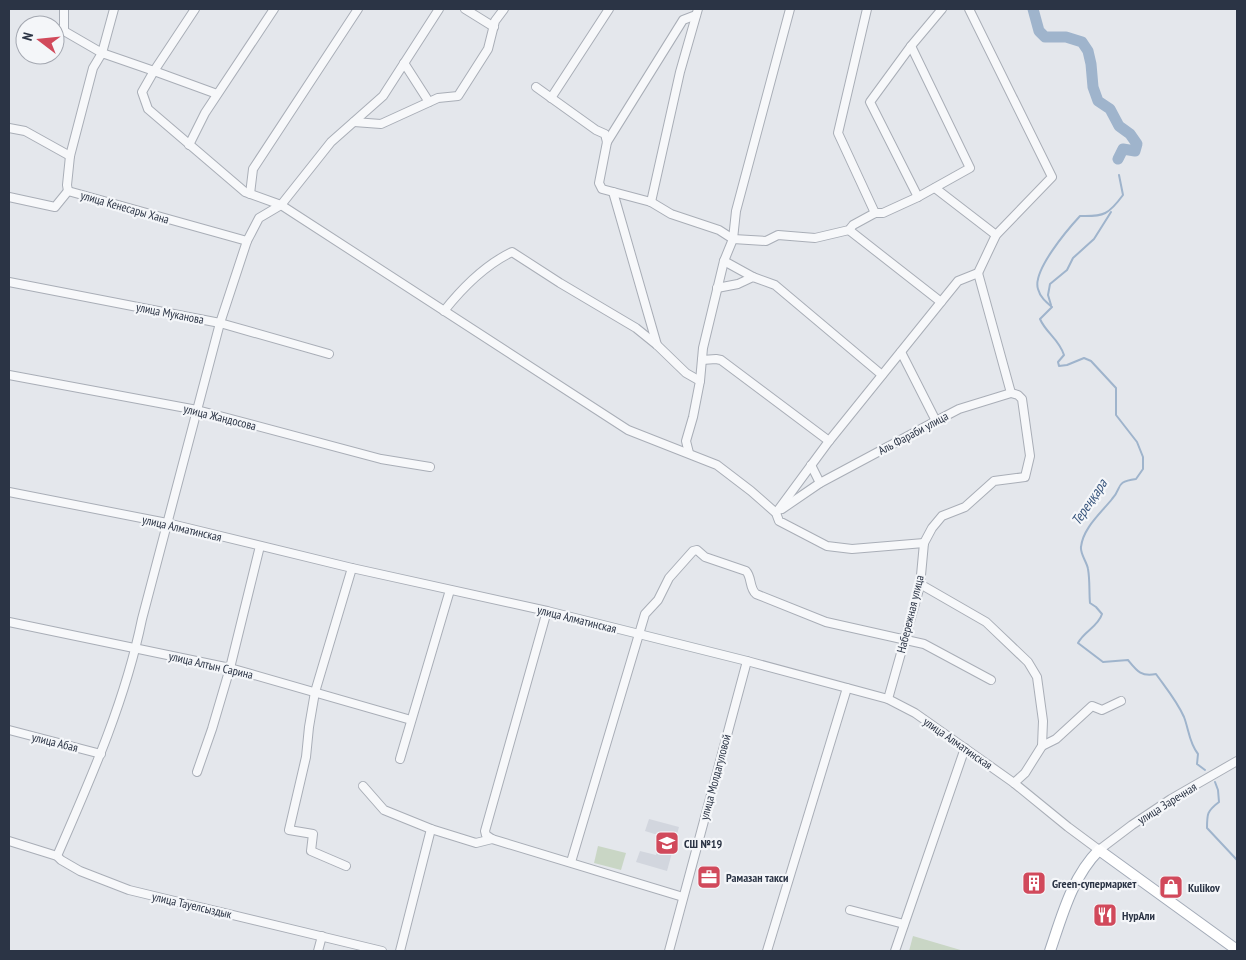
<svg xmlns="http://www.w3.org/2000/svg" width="1246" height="960" viewBox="0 0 1246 960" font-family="'PT Sans Narrow',sans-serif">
<rect width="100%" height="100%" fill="#e4e7ec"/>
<path fill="#d2d6de" d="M649,819L679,827L667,871L636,862L640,851L656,855L661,836L645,831Z"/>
<g fill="#c9d6c5">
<path d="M598,846L626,853L621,870L594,863Z"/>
<path d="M913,936L964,951H909Z"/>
</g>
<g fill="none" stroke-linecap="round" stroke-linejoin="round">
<g stroke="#9fb4cc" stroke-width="2">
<path d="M1119,175L1123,195C1109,214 1104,217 1080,216C1068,229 1032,271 1038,289C1040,297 1046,302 1052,307L1040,319C1046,333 1059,339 1064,355L1058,362L1059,366L1067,365L1084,358L1091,361L1116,388V415L1137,442L1143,457V469L1136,479C1114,482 1123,487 1112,499C1101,513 1083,528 1081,547C1080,554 1087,562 1088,569C1090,580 1089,592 1090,603L1096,607L1102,614C1098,627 1084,631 1078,643L1103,662L1128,660C1137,671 1141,677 1156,674C1166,688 1177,701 1184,717C1189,730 1189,743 1198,754L1197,764L1205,770"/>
<path d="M1051,305L1048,295L1050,284L1067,270L1073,258L1094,239L1111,212"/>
<path d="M1215,782L1218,790L1219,802C1207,811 1207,814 1207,828L1237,860"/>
</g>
<path stroke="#9fb4cc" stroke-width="11" d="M1033,9L1039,31L1045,37H1066L1082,42L1088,51L1091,64L1093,87L1098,101L1110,109L1119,126L1130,134L1137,144L1135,151L1123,149L1118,159"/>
<g stroke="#a9aeb7" stroke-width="10">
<g id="minor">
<path d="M64,9V31L102,53L114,9"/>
<path d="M195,9L154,71L217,94"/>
<path d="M465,9L494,27"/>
<path d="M867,9L838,133L875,213"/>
<path d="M404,63L429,102"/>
<path d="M536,87L596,130L605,134L607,142L599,183L602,189L651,202L671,214L719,230L733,239L766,241L778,235L815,238L849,230L853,225L875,213H883L918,197L970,168L911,46"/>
<path d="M551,98L609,9"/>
<path d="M354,122L381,124L438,98L458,96L488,49L495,21L504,9"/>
<path d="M9,128L25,131L70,156"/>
<path d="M607,142L683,20L696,15"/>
<path d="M189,145L205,113L274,9"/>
<path d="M935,188L996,235"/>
<path d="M68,191L67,185L70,156L93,68L102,53L154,71L142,92L148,109L245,192L281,205L628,430L717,465L751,491L776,513L779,521L827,546L852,549L924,543"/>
<path d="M68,191L247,241"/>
<path d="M613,192L657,345"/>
<path d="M250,194L253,169L358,9"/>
<path d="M9,197L55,207L68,191"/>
<path d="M918,197L870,102L911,46L942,9"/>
<path d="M651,202L680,72L698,9"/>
<path d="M849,230L941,302"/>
<path d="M724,261L753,277"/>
<path d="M978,273L1011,393"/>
<path d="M9,282L220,323L329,354"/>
<path d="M717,288L738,284L753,277L775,285L882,375"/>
<path d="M444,311C463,287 485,265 512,252L560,283L636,328L657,345L686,373L700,381L693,417L686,441L689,453"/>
<path d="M901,352L936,421"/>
<path d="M702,360L716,359L721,360L829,441"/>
<path d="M9,375L197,410L381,459L430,467"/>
<path d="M700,381L703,348L724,261L733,239L736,211L790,9"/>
<path d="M811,465L820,483"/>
<path d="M9,492L167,523L352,568L547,611L747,661L888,699L915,713L1014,783L1068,827L1099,850L1132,825L1171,799L1237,761"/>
<path d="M782,509L820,483L936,421L959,409L1011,393"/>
<path d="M776,513L829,441L941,302L958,281L978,273L996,235L1052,177L969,9"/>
<path d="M920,584L986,622L1028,662L1037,677L1043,721L1042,746L1025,773L1014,783"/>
<path d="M547,611L485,831L486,835L492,839L683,897"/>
<path d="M9,622L230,668L411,720"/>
<path d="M888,699L920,586L924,543L932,528L942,516L965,507L994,481L1025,477L1030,456L1022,399L1018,395L1011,393"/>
<path d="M9,730L101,754"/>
<path d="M1042,746L1056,739L1092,706L1102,710L1121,701"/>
<path d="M400,759L450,590"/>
<path d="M197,772L212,729L230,668L260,546"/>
<path d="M363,786L384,810L431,829L476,843L492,839"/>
<path d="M9,841L57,856L61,860L80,871L129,890L382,951"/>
<path d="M57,856C91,778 125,702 142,619L220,323L247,241L259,218L281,205L331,142L383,96L439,9"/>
<path d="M571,862L645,614L658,600L669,578L693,551L697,550L705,557L746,571C752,577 749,588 756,594L826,622L924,644L991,680"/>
<path d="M346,866L311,851L313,834L289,830L306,757L309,727L315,692L352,568"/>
<path d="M850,910L904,924"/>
<path d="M318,951L322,936"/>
<path d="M400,951L431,829"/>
<path d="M669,951L747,661"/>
<path d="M767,951L847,688"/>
<path d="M895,951L965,748"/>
</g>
</g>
<g stroke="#a3abb8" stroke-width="12">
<path id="major" d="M1050,951C1062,916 1072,877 1099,850L1237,950"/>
</g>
<use href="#minor" stroke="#f7f8fa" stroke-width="8"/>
<use href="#major" stroke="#fff" stroke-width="10"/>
</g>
<defs>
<g id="school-square" transform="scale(1.25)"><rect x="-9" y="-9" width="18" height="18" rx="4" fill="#d1495b" stroke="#f4f6f9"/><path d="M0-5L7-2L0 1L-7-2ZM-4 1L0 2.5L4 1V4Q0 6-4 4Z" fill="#fff"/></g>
<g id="office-square" transform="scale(1.25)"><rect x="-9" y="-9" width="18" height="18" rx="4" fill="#d1495b" stroke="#f4f6f9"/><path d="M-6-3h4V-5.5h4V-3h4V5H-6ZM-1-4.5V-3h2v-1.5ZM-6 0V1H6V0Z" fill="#fff"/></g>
<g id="building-square" transform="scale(1.25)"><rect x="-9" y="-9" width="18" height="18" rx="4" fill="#d1495b" stroke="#f4f6f9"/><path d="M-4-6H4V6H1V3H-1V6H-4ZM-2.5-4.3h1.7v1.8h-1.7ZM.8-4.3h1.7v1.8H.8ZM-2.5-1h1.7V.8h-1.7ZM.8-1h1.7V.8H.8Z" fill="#fff"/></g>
<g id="shop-square" transform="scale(1.25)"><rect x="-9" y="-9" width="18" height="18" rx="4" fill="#d1495b" stroke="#f4f6f9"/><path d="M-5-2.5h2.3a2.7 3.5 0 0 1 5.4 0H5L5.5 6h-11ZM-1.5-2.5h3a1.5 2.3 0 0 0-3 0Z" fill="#fff"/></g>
<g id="restaurant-square" transform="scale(1.25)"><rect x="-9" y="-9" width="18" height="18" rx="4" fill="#d1495b" stroke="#f4f6f9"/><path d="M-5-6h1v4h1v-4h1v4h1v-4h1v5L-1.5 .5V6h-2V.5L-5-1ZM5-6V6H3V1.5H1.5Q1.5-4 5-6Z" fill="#fff"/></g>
</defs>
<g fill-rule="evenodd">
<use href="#school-square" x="667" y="843"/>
<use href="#office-square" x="709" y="877"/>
<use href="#building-square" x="1034" y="883"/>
<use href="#shop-square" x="1171" y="887"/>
<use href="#restaurant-square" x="1105" y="915"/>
</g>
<g text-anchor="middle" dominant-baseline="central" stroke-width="4.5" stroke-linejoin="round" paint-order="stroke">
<g font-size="12" fill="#2b3445" stroke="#f4f6f9">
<text transform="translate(125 207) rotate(16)">улица Кенесары Хана</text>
<text transform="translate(170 313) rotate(11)">улица Муканова</text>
<text transform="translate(220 417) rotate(14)">улица Жандосова</text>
<text transform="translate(913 433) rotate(-28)">Аль Фараби улица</text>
<text transform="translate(182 528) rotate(13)">улица Алматинская</text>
<text transform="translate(910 614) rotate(-76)">Набережная улица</text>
<text transform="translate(577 619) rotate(14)">улица Алматинская</text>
<text transform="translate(211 665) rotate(13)">улица Алтын Сарина</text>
<text transform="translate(55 742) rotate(14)">улица Абая</text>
<text transform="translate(958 743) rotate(35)">улица Алматинская</text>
<text transform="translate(715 777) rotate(-75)">улица Молдагуловой</text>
<text transform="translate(1167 803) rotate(-32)">улица Заречная</text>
<text transform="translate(192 905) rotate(13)">улица Тауелсыздык</text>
</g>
<g font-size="12" font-weight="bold" fill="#2b3445" stroke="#f4f6f9" text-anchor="start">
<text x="684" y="843">СШ №19</text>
<text x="726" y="877">Рамазан такси</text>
<text x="1052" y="883">Green-супермаркет</text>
<text x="1188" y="887">Kulikov</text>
<text x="1122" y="915">НурАли</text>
</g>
<g font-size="14" font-style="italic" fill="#34527a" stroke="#f4f6f9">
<text transform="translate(1089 502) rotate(-56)">Тереңқара</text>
</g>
</g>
<rect width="1246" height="960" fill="none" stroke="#2b3445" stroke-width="20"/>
<g transform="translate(40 40) rotate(286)"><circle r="24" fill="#f4f6f9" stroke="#a4a8b1"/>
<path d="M0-4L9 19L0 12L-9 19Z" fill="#d1495b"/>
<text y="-8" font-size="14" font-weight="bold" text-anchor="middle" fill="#2b3445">N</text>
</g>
</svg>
